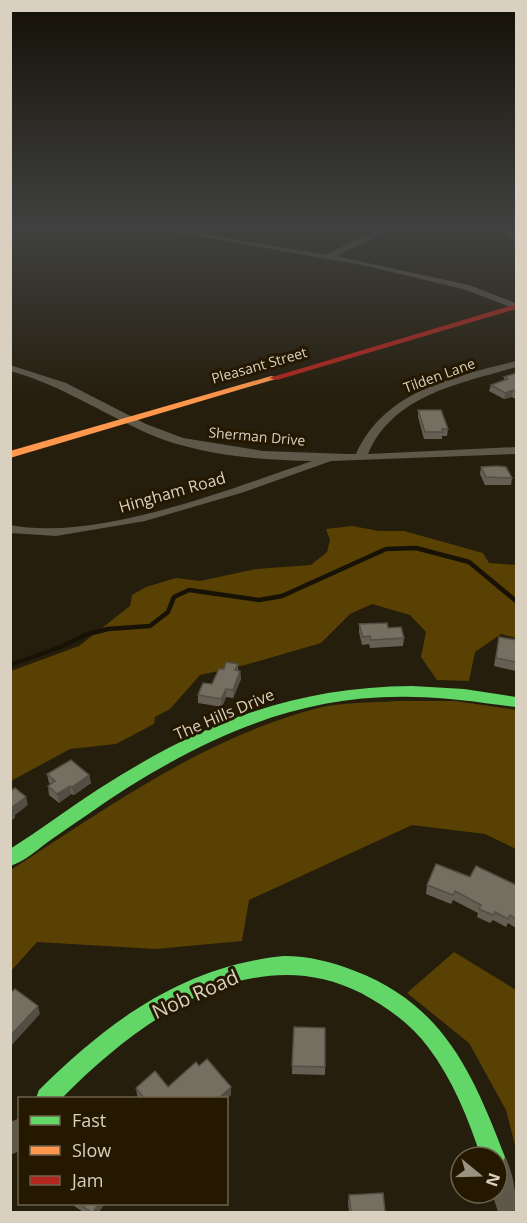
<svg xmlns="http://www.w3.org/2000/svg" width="527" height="1223" viewBox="0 0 527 1223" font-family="'Open Sans',sans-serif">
<rect width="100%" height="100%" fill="#251e0d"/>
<g fill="#584102">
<path d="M352,526L379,531H404L483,553L489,563L516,565V638L501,634L475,652L469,681L437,680L421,657L426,632L410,615L372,604L350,614L321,643L245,665L200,675L170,709L155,717L154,724L116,744L70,749L11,781V671L79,646L130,606L132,595L146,587L176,578L200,581L256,569L311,565L327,552L330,540L326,529Z"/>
<path d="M396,701H455L516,710V849L485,834L412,825L249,900L242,941L156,949L37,942L11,971V870C108,807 204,738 318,708C342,702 371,703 396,701Z"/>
<path d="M454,952L516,990V1149L506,1110L469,1043L407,993Z"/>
</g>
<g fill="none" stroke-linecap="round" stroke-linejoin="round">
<path stroke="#181206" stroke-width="4.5" d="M10,665L58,648L88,634L108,629L150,626L168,612L174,597L189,590L259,600L282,596L386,549L416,548L469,562L516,601"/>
<g fill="#5e584b" fill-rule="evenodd">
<path d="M146,227H165L327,255L353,240L385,227H396L336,256L469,285L516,303V309L463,289L362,265Z"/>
<path d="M498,227H506L516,237V243Z"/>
<path d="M516,361V367C460,384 394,394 368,454L516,447V454L331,461L241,493L145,521L56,536L10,533V525C97,542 230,489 312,461C259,460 198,455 149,434C102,413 61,385 10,371V365L66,383L146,424L183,438L263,451L348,454H356C385,390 454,377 516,361Z"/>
<path d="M20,1118V1151L10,1155V1122Z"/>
<path d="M497,1154L506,1158C514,1177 516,1192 516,1212H498L492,1193H497V1157H490Z"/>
</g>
<g fill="#63d668" fill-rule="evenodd">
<path d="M412,686L464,689L516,697V707C482,703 448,697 413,697C305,694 217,732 127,788C102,804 77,822 52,839C39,848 26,861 10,866V849C40,830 68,809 97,790C198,725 290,687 412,686Z"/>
<path d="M284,956C309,956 332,962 355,971C444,1005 473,1074 505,1157L501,1165L497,1167V1157H481C468,1118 453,1080 428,1047C411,1024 387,1007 361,993C251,937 137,1022 62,1098H36L39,1090C109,1021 183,966 284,956Z"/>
</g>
<path fill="#ff974d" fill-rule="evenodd" d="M271,376L279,378L10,458V451Z"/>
<path fill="#b3261e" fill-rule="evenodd" d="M513,305H516V309L277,380L269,378Z"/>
</g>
<g fill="#655f53">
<path d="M516,373V399L512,397L504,399L489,391L491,385L504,380V377Z"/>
<path d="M418,410L448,429L447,436H442V439H424L418,417Z"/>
<path d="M481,467L512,478L511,485H485L480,474Z"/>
<path d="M359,624L388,628L404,638L403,646L370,648L369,644L362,645L359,632Z"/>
<path d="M499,637L516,640V671L494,666Z"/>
<path d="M238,664V671H240L241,679L233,698L226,697L222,707L198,703V695L212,684L224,669Z"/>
<path d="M47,774L89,775L91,783L74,795L71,794L59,803L49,795L48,786L51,784L49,783Z"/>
<path d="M427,885H516V928L508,923L506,927L493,920L490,923L477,917L478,913L453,900L451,904L426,894Z"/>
<path d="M294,1027L325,1067V1075L292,1074Z"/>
<path d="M199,1066L231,1087V1095L226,1098H139L137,1095L136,1088L168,1087Z"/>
<path d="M349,1195L385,1212H349L348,1202Z"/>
<path d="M70,1203H105L99,1212H83Z"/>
</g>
<g fill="#524e44">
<path d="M513,390L512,397L504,399L505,393Z"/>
<path d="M240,671L241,679L233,698V690Z"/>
<path d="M226,689V697L222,707L221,699Z"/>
<path d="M89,775L91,783L74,795L72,787Z"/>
<path d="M70,786L71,794L59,803L57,794Z"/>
<path d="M26,797L28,805L15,815V818L10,821L11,808Z"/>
<path d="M38,1006L40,1014L10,1047V1036Z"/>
<path d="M231,1087V1095L226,1099V1098H219Z"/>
<path d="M99,1203H105L99,1212H93Z"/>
</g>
<g fill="#756f61" stroke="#524e44" stroke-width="1.5">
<path d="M516,373V392L513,390L505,393L491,385L508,379L504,377Z"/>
<path d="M418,410H441L448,429H442L443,432H425Z"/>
<path d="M497,466L506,467L512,478L486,477L481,467Z"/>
<path d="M387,623L388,628L401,627L404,638L371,640L370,636L363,637L359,624Z"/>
<path d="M499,637L516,640V662L496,658Z"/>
<path d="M226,662L238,664L235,670L240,671L233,690L226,689L221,699L198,695L203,683L212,684L219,669H224Z"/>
<path d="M71,760L89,775L72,787L70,786L57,794L48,786L55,781L47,774Z"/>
<path d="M15,788L26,797L11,808L13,809L10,811V791Z"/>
<path d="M436,864L470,877L476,866L516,885V919L510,915L508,919L495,912L493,915L479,909L481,905L455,891L453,895L427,885Z"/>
<path d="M15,989L38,1006L10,1036V993Z"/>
<path d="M294,1027L325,1028V1067L292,1066Z"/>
<path d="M207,1059L231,1087L219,1098H144L136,1088L155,1071L168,1087L196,1062L199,1066Z"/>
<path d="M383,1193L385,1212H351L349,1195Z"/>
<path d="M78,1203H99L93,1212H91Z"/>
</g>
<linearGradient id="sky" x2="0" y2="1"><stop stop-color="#141007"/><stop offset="0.57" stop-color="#404140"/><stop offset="1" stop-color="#404140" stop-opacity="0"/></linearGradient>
<rect width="527" height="399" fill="url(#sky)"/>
<g text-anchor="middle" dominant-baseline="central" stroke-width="6" stroke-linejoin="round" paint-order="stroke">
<g font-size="14" fill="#d9d0bf" stroke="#251800">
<text transform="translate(259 365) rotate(-16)">Pleasant Street</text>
<text transform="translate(439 375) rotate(-20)">Tilden Lane</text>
<text transform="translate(257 436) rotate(5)">Sherman Drive</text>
</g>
<g font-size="16" fill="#d9d0bf" stroke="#251800">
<text transform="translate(172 492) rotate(-16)">Hingham Road</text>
<text transform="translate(224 714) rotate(-23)">The Hills Drive</text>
</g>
<g font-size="20" fill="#d9d0bf" stroke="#251800">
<text transform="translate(195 994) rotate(-24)">Nob Road</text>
</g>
</g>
<rect width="527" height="1223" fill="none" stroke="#d9d0bf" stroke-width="24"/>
<rect x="18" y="1097" width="210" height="108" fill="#251800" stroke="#6d624c" stroke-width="1.5"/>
<rect x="30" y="1116" width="30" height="9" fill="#63d668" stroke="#6d624c" stroke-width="1.5"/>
<text x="72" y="1127" font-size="18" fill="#d9d0bf">Fast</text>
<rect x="30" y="1146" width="30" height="9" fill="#ff974d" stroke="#6d624c" stroke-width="1.5"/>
<text x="72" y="1157" font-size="18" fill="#d9d0bf">Slow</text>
<rect x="30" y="1176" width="30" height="9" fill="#b3261e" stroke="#6d624c" stroke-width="1.5"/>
<text x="72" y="1187" font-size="18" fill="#d9d0bf">Jam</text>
<g transform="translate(479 1175) rotate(109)"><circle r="28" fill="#251800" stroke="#6d624c" stroke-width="1.5"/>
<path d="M0-4.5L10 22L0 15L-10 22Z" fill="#9a9281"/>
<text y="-9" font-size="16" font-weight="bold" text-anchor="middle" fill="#d9d0bf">N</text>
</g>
</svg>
